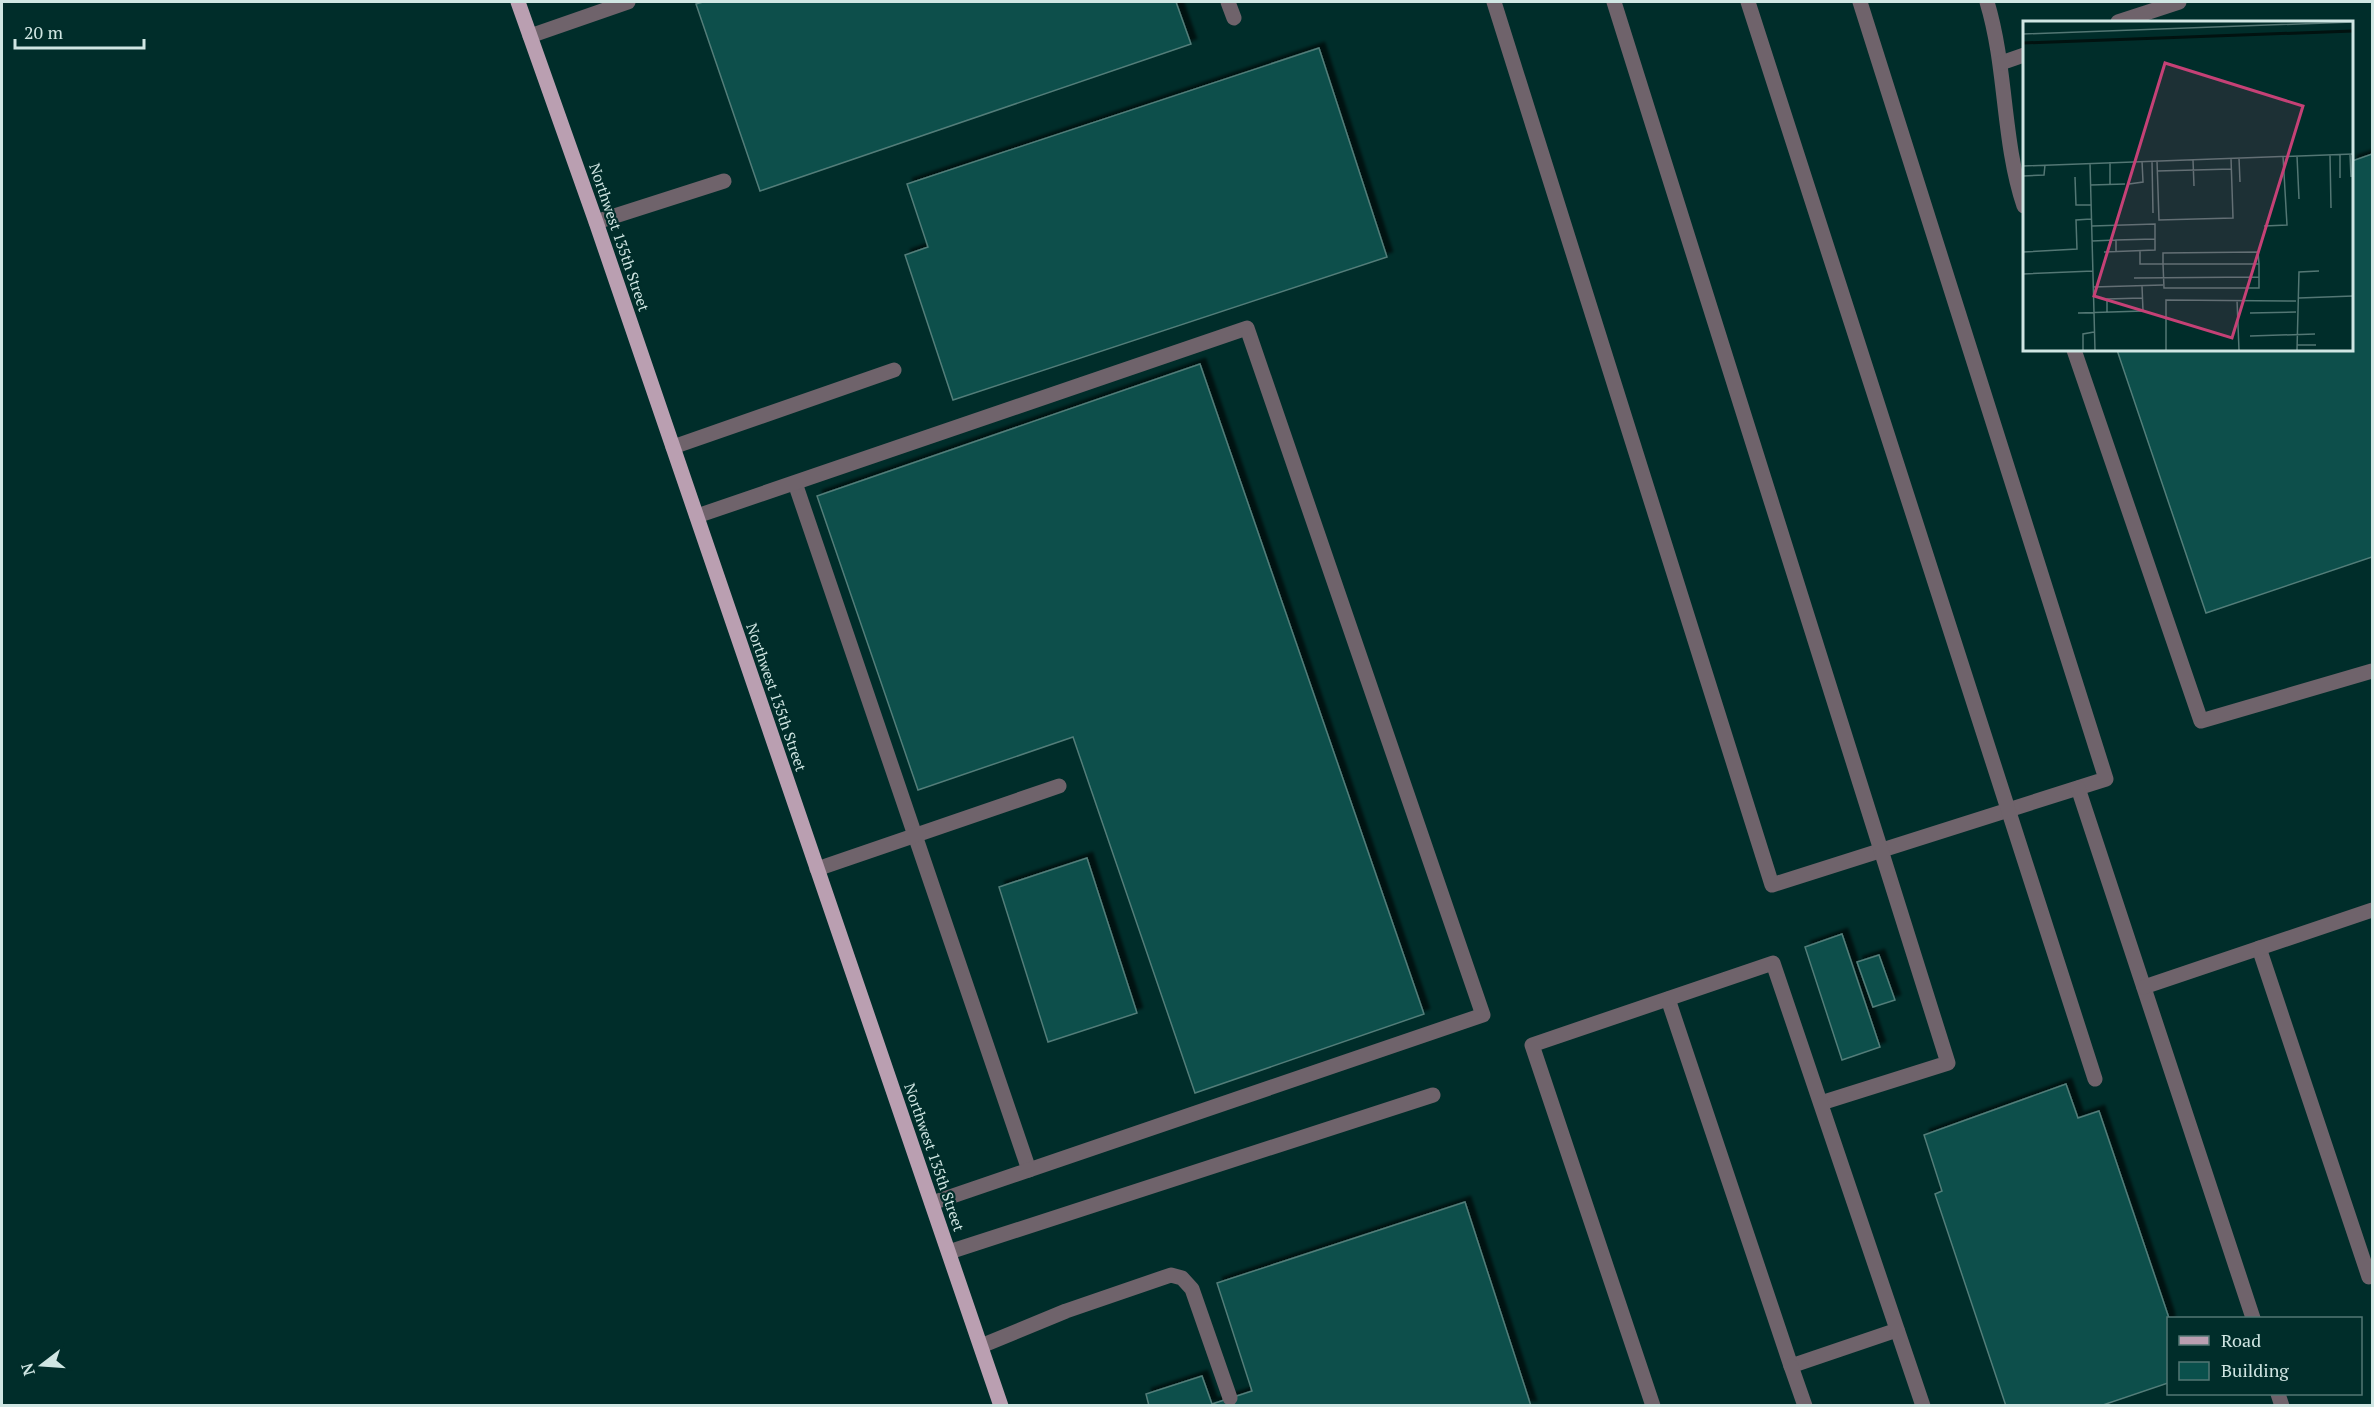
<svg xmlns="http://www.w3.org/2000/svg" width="2374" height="1407" viewBox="0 0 2374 1407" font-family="'PT Serif',serif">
<defs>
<filter id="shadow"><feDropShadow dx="5.5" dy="-5.5" stdDeviation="1.5" flood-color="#0009"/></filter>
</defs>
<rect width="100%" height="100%" fill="#002d2a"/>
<g fill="#0a504c" stroke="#537d79" stroke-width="1.5" filter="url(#shadow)">
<path d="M703,2H1176L1191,44L760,191L696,4Z"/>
<path d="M1319,48L1387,257L953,400L905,255L928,247L907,184Z"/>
<path d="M2372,154V557L2206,613L2117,350H2352V161Z"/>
<path d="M1200,364L1424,1014L1195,1093L1073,737L918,790L817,496Z"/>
<path d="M1087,858L1137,1013L1048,1042L999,887Z"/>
<path d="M1842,934L1880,1047L1842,1060L1805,947Z"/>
<path d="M1879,955L1895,1000L1873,1007L1857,962Z"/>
<path d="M2066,1084L2078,1118L2099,1111L2169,1318L2168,1383L2100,1406H2006L1935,1194L1942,1191L1924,1135Z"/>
<path d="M1465,1202L1531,1406H1149L1146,1394L1202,1376L1212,1404L1252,1391L1217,1283Z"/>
</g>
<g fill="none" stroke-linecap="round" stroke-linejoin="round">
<g stroke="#6f636b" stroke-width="15">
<path d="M1228,2L1234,18"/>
<path d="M1494,2L1772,885L2106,779L1860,2"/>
<path d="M1614,2L1948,1063L1821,1103"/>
<path d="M1748,2L2095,1079"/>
<path d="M1987,2C2007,68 2002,140 2024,206"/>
<path d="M2118,22L2179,2"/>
<path d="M530,36L628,2"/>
<path d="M2001,63L2024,55"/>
<path d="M596,222L724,181"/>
<path d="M2074,350L2201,721L2372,671"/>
<path d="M673,447L894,370"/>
<path d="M795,483L1029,1170"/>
<path d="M697,516L1247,328L1483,1015L932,1203"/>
<path d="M2078,788L2253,1318"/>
<path d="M817,869L1059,786"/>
<path d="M2259,948L2369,1277L2372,1276"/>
<path d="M2144,987L2372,910"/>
<path d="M1668,999L1791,1366L1897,1330"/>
<path d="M949,1252L1433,1095"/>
<path d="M981,1346L1066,1311L1171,1275L1182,1278L1192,1289L1230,1398"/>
<path d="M1791,1366L1805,1406"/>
<path d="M2278,1394L2282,1406"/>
<path d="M1653,1406L1532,1045L1773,963L1923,1406"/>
</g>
<path stroke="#ba9fb1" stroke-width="15" d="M518,2L596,222L1001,1406"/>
</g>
<g text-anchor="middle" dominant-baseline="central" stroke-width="4.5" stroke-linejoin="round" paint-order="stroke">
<g font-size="15" fill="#d0e6e3" stroke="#002d2a">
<text transform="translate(620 237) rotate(71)">Northwest 135th Street</text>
<text transform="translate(777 697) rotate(71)">Northwest 135th Street</text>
<text transform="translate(935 1157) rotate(71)">Northwest 135th Street</text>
</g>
</g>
<g transform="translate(2023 21)">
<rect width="330" height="330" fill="#002d2a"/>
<path fill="none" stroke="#011210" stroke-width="3" d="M0,22L330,10"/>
<path fill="none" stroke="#537774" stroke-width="1.5" d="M0,13L330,1M327,133L328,156M307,134L308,187M317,134V157M274,135L276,178M216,137L217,161M170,139L171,165M129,140L130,192M134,140L136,199L210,197L208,137M87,141V164M67,142L72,329M0,145L330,133M134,150L209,148M0,155L21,154L22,144M52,156L53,184H68M106,163L120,161L119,140M68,164L102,163M69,205L132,203V229L81,231M241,205L264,204L260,135M69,220L93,219M117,230V243H140V232L235,231L236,243V267H141L140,243H236M0,231L54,228L53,199L68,198M93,231V219L132,218M0,253L70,250M111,257L236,256M70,266L140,264M276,277L330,275M214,279L216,329M84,291V278L119,277M55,292L120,290L119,265M227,292L273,291M227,315L292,313M274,324H293M60,329V313L71,311M143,329V279L273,280M274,329L276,251L296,250"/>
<path fill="#c54176" fill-opacity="0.15" stroke="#c54176" stroke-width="3" d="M142,42L280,85L209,317L71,275Z"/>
<rect width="330" height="330" fill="none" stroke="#d0e6e3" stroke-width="3"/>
</g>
<rect width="2374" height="1407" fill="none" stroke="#d0e6e3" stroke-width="6"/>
<rect x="2167" y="1317" width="195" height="78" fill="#002d2a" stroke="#537774" stroke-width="1.5"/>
<rect x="2179" y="1336" width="30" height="9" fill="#ba9fb1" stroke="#537774" stroke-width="1.5"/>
<text x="2221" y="1347" font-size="18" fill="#d0e6e3">Road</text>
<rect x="2179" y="1362" width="30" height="18" fill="#0a504c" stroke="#537774" stroke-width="1.5"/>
<text x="2221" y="1377" font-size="18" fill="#d0e6e3">Building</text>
<g transform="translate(42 1365) rotate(253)" stroke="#002d2a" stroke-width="4.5" paint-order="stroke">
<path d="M0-4.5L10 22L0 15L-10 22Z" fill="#d0e6e3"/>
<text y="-9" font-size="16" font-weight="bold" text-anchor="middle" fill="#d0e6e3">N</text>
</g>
<path d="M15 39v9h129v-9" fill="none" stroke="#d0e6e3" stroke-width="3"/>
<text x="24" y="39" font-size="18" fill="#d0e6e3" stroke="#002d2a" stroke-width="4.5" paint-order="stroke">20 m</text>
</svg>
